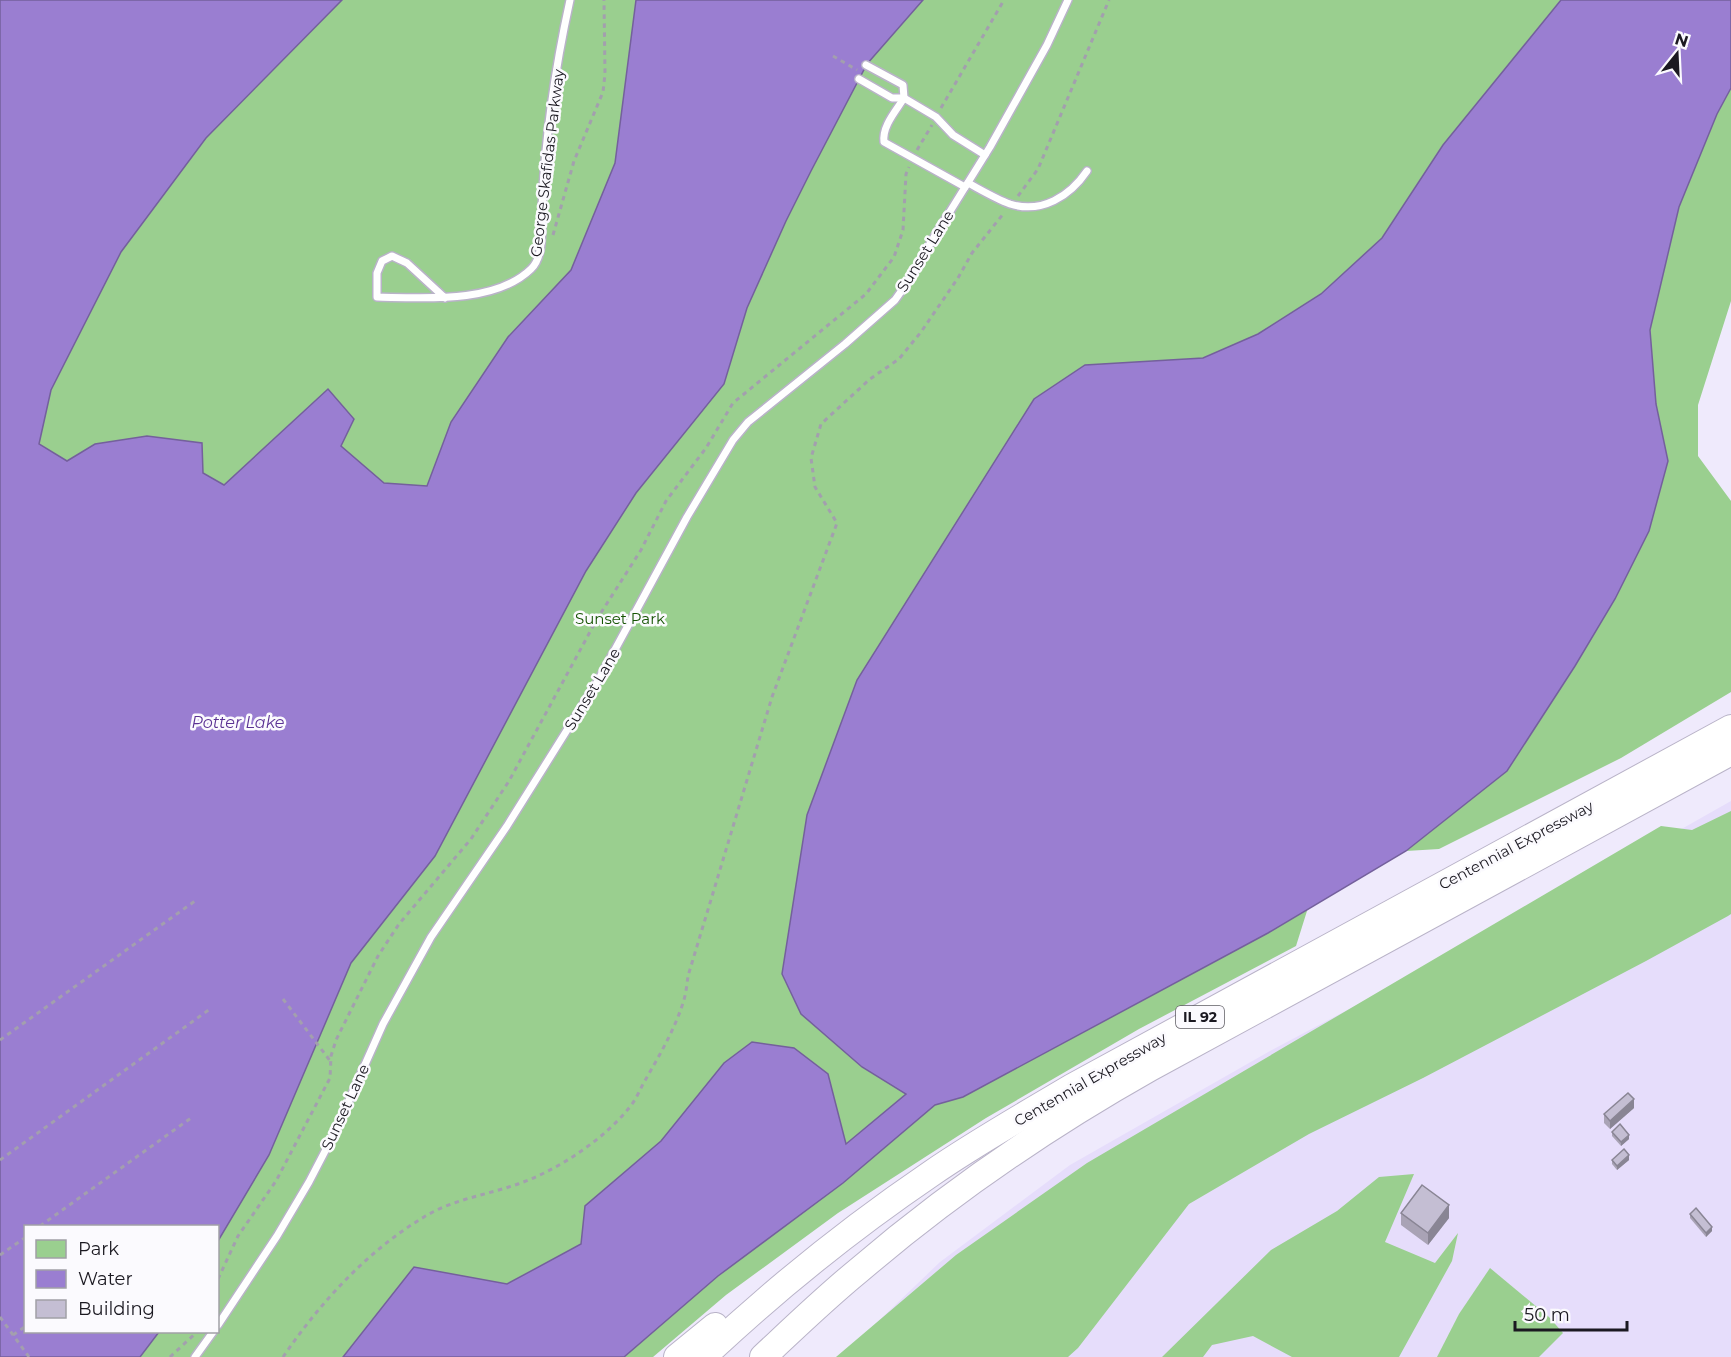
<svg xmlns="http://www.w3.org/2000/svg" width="1731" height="1357" viewBox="0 0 1731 1357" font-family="Montserrat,sans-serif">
<rect width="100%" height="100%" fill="#efeafc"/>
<path fill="#e6ddfb" d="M1731,801V1357H841L940,1262L1070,1165L1270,1051L1579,887Z"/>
<g fill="#9acf8f" fill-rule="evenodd">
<path d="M140,0H1731L1468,398L1296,946L1139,1029L986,1118L838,1213L726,1295L653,1357H0V108ZM26,1226H218V1332H26Z"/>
<path d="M1731,88V301L1698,405V456L1731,501V692L1621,758L1439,849L1406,851L1507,771L1575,666L1615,599L1668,461L1656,404L1650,330L1679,207L1717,114Z"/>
<path d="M1731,811V914L1728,916L1646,961L1423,1078L1309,1134L1189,1204L1078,1348L1068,1357H836L956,1255L1087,1163L1661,826L1692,830Z"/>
<path d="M1414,1174L1385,1242L1435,1263L1458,1233L1452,1261L1399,1357H1292L1253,1336L1212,1345L1203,1357H1162L1271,1250L1337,1211L1379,1177Z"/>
<path d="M1490,1268L1549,1317L1563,1333L1539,1357H1437L1459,1314Z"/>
</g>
<g fill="#9a7ed1" stroke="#74609c" stroke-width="1.5">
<path d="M0,0H342L206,138L121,252L51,390L39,444L67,461L95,444L147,436L202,443L203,473L224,485L328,389L354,419L341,446L384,483L427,486L451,422L508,337L571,270L615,163L636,0H923L867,64L811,171L786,221L747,308L724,384L636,493L586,571L435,856L351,963L269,1155L218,1241V1226H26V1332H159L140,1357H0Z"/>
<path d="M1561,0H1731V88L1717,114L1679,207L1650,330L1656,404L1668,461L1649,531L1615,599L1575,666L1507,771L1406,851L1268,933L963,1097L935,1105L843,1183L718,1276L624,1357H343L414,1267L507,1284L581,1244L585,1206L661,1141L724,1063L752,1042L794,1048L828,1074L846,1144L906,1094L862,1067L801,1014L782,974L807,815L857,680L1034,399L1085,365L1203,358L1258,334L1321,294L1382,238L1443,145Z"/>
</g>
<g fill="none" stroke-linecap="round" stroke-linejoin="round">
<g stroke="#b9b3c8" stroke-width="10">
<g id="lane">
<path d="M859,79L892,98H904L903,85L866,65"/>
<path d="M968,183C981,190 996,199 1010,204C1042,214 1070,196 1087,171"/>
<path d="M965,187L884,142C882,126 896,111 904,98L936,117L953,135L985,155"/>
<path d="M445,298L407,263L392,256L382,261L377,273V297C424,298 495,304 531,269C545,256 541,226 542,208C545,138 555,68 570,0"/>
<path d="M218,1325L277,1236L309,1182L335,1132L383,1024L431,937L507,826L599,679L687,517L733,440L748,422L845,344L895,300L912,276L931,242L990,147L1047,45L1068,0"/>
<path d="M195,1357L213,1332"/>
</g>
</g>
<g stroke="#b9b3c8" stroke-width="28">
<g id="highway">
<path d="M677,1357L715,1326"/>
<path d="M703,1357C774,1290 851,1228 932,1173C977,1142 1025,1115 1072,1087L1731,728"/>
<path d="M763,1357C794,1328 825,1298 858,1271C948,1194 1047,1126 1150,1068L1731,752"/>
</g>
</g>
<g stroke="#a39fae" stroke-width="3" stroke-dasharray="4.5 4.5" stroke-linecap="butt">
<path d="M833,56L857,70"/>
<path d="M941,108L1004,0"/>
<path d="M917,150L932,125"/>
<path d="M1018,196L1038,169L1109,0"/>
<path d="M553,235L574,161L603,92L605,74L604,0"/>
<path d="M283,999L331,1062"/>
<path d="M0,1040L195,901"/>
<path d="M0,1160L210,1009"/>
<path d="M40,1226L191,1118"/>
<path d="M0,1255L26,1237"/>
<path d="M218,1279L238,1236L276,1181L330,1078L331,1056L336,1040L378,956L399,924L471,839L509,781L597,619L641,550L666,501L706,448L733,403L866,294L894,257L903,230L906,174L909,167"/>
<path d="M0,1317L29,1357"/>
<path d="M13,1335L26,1326"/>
<path d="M170,1357L197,1332"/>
<path d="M283,1357C320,1303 367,1251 424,1217C453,1199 487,1195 518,1184C558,1170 603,1140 629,1108C635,1101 639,1092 643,1084C658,1058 674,1031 683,1003C686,994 687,984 688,976L772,697L837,523L815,487L811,458L821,424L870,379L899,359L921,332L958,278L972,253L1004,213"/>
</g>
<use href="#lane" stroke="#fff" stroke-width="7"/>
<use href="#highway" stroke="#fff" stroke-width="26"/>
</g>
<g fill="#a9a3b5">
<path d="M1634,1108L1610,1129L1604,1123V1114Z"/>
<path d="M1612,1132L1629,1139L1621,1146L1612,1136Z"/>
<path d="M1612,1160H1629L1617,1170L1612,1164Z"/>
<path d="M1401,1213L1449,1218L1428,1245L1401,1225Z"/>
<path d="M1690,1214L1712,1231L1706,1237L1690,1218Z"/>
</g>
<g fill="#898594">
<path d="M1634,1099V1108L1610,1129V1121Z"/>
<path d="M1629,1135V1139L1621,1146V1142Z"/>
<path d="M1629,1155V1160L1617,1170V1166Z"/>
<path d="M1449,1205V1218L1428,1245V1233Z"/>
<path d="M1712,1227V1231L1706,1237V1233Z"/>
</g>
<g fill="#c4bed3" stroke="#898594" stroke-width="1.5">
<path d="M1628,1093L1634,1099L1610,1121L1604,1114Z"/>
<path d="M1620,1124L1629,1135L1621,1142L1612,1132Z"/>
<path d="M1624,1149L1629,1155L1617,1166L1612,1160Z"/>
<path d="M1422,1185L1449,1205L1428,1233L1401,1213Z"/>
<path d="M1696,1208L1712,1227L1706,1233L1690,1214Z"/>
</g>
<g text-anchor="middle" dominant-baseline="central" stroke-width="5" stroke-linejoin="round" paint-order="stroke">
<rect fill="#fbfafe" stroke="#5e5c63" stroke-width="1.5" x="1176" y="1006" width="48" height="22" rx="4.5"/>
<g font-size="14" font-weight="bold" fill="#1b1921">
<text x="1200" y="1017">IL 92</text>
</g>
<g font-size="15" fill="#1b1921" stroke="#fbfafe">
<text transform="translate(547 163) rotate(-83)">George Skafidas Parkway</text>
<text transform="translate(925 251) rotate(-58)">Sunset Lane</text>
<text transform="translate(592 689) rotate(-59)">Sunset Lane</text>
<text transform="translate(1516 845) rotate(-28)">Centennial Expressway</text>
<text transform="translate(1090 1079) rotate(-30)">Centennial Expressway</text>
<text transform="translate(345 1107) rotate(-65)">Sunset Lane</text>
</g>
<g font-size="15" fill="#155302" stroke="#fbfafe">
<text x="620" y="618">Sunset Park</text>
</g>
<g font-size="16" font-style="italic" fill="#5b3294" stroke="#fbfafe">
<text x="238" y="722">Potter Lake</text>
</g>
</g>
<rect x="24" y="1225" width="195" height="108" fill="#fbfafe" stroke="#a1a0a6" stroke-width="1.5"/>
<rect x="36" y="1240" width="30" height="18" fill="#9acf8f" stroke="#a1a0a6" stroke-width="1.5"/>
<text x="78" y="1255" font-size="18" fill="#1b1921">Park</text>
<rect x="36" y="1270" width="30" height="18" fill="#9a7ed1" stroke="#a1a0a6" stroke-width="1.5"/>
<text x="78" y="1285" font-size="18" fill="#1b1921">Water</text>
<rect x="36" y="1300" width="30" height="18" fill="#c4bed3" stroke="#a1a0a6" stroke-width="1.5"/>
<text x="78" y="1315" font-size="18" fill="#1b1921">Building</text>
<g transform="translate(1677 54) rotate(18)" stroke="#fbfafe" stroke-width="4.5" paint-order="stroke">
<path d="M0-4.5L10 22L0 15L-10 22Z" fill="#1b1921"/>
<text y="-9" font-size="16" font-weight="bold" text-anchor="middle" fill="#1b1921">N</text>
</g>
<path d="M1515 1321v9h112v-9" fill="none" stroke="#1b1921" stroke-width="3"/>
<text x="1524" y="1321" font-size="18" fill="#1b1921" stroke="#fbfafe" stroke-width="4.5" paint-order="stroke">50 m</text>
</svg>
